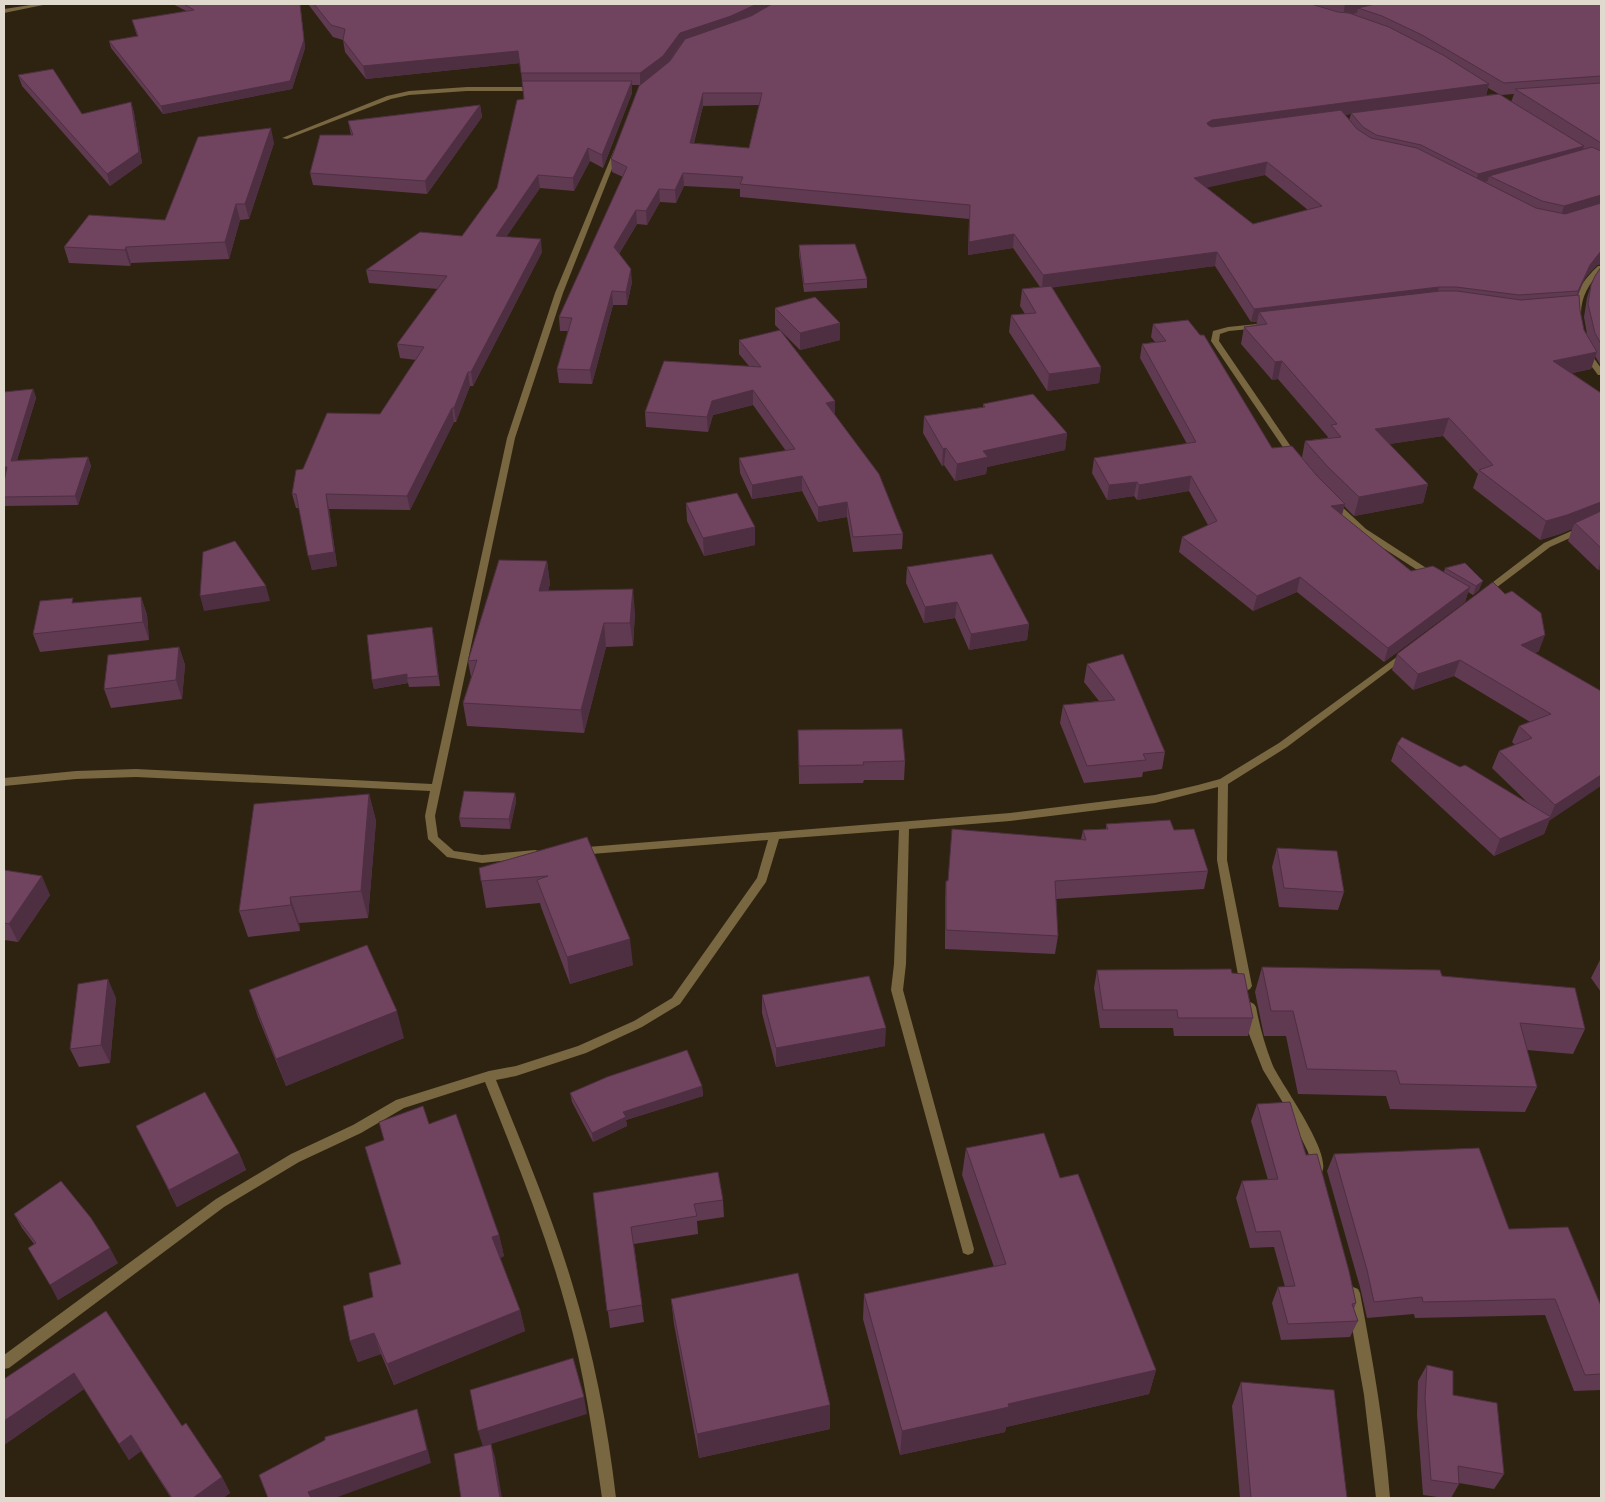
<svg xmlns="http://www.w3.org/2000/svg" width="1605" height="1502" viewBox="0 0 1605 1502" font-family="'PT Sans',sans-serif">
<rect width="100%" height="100%" fill="#2d2310"/>
<g fill="none" stroke-linecap="round" stroke-linejoin="round">
<g fill="#786740" fill-rule="evenodd">
<path d="M467,87H535L538,89L535,91H467L409,95L391,99L287,139L282,138L387,96L409,91Z"/>
<path d="M614,150L619,151L563,293L515,438L435,816L438,837L454,851L482,855L535,850L539,851L540,854L539,857L482,863L447,857L428,839L425,816L430,791L136,777L76,779L4,786V778L76,771L136,769L432,784L507,438L555,293Z"/>
<path d="M1598,266H1601V271C1589,283 1581,297 1581,314L1577,316H1574C1569,298 1586,277 1598,266Z"/>
<path d="M1257,324H1260V328L1229,331L1220,334L1219,341L1298,457L1297,459H1291L1211,341L1213,331L1228,327Z"/>
<path d="M1582,350H1588L1601,368V375H1598L1581,352Z"/>
<path d="M1335,502L1338,503L1366,529L1434,573L1435,575L1434,577H1428L1360,533L1332,507L1331,505L1332,503Z"/>
<path d="M1601,518V524L1550,547L1488,594H1482L1480,592L1544,543Z"/>
<path d="M1405,651L1408,652L1410,654L1408,656L1287,747L1228,784L1227,860L1252,986L1250,989L1246,991L1242,989L1240,986L1217,860L1218,787L1155,803L1010,821L909,829L906,964L903,990L974,1249L973,1253L968,1255L963,1253L962,1249L891,990L894,964L899,830L779,839L766,882L680,1004L642,1027L586,1053L516,1076L496,1080C523,1147 551,1213 572,1283C593,1352 608,1426 616,1498H602C593,1435 584,1372 567,1311C546,1233 515,1157 485,1082L404,1108L361,1133L299,1162L224,1207L9,1368L4,1369V1355L216,1199L291,1154L353,1125L396,1100L489,1071L516,1066L578,1046L634,1021L672,998L757,878L768,840L579,855L575,854L574,851L575,848L1010,813L1155,795L1198,785L1220,779L1279,743Z"/>
<path d="M1250,1002L1254,1004L1256,1007C1260,1028 1265,1046 1273,1066C1282,1085 1332,1153 1322,1172L1318,1173L1314,1172L1308,1152L1288,1111L1263,1070L1249,1034L1244,1007L1246,1004Z"/>
<path d="M1353,1287L1358,1289L1360,1293C1373,1361 1385,1430 1390,1498H1376L1364,1395L1346,1293L1348,1289Z"/>
</g>
<path fill="#786740" fill-rule="evenodd" d="M37,4H48L4,13V9Z"/>
</g>
<g fill="#603a51" fill-rule="evenodd">
<path d="M173,4H300L305,48L292,89L163,114L111,48L109,41L137,36L132,20L186,11Z"/>
<path d="M308,4H1601V265V264L1597,265L1585,278L1578,295L1580,310L1584,330L1587,334L1584,317L1587,298L1591,285L1601,267V366L1595,356L1591,369L1572,373L1601,393V569L1598,570L1568,541L1572,529L1560,534L1540,540L1473,488L1478,474L1443,436L1389,444L1428,484L1423,503L1354,516L1344,506L1342,515L1411,571L1444,572L1445,568L1465,563L1479,590L1473,595L1468,592L1465,602L1384,662L1297,592L1253,611L1179,552L1182,537L1208,525L1189,491L1137,500L1134,496L1107,500L1092,473L1094,458L1187,444L1140,358L1142,344L1155,342L1151,337L1153,324L1272,448L1302,457L1305,441L1327,438L1328,437L1278,379L1272,380L1241,344L1244,327L1256,325L1257,322H1251L1215,266L1052,287L1101,367L1099,383L1047,391L1009,332L1011,315L1025,314L1020,306L1022,289L1040,287L1013,248L968,255L969,219L740,197V189L684,186L676,203L660,202L647,225L637,224L619,254L632,282L627,305H613L592,384L559,383L557,369L568,331H560L559,317L623,177L612,172L611,159L640,85H632V93L603,168L590,161L574,191L540,188L506,237L542,252L473,386H470L456,422H454L410,510L329,509L337,566L312,570L299,508H296L292,494L303,469L380,414L416,360L400,358L397,344L438,289L369,283L366,270L462,236L497,188L524,99L520,63L366,79L345,52L343,40L333,37ZM1488,88L1497,93L1499,94L1486,95ZM1514,94L1511,102L1501,95ZM759,105L749,148L694,143L703,106ZM1351,114L1349,120L1345,115ZM1265,175L1308,210L1253,224L1206,187Z"/>
<path d="M18,75L82,114L131,102L134,113L142,163L110,186L22,86Z"/>
<path d="M480,105L482,117L427,194L313,185L310,173L351,135L348,121Z"/>
<path d="M274,143L249,219L240,220L229,259L131,263L130,266L69,263L64,247L165,220Z"/>
<path d="M799,245L867,279V288L804,292L799,254Z"/>
<path d="M775,308L840,323V340L800,350L775,325Z"/>
<path d="M739,340L835,401V415L903,534L902,549L853,552L847,517L818,522L802,491L752,499L740,473L739,458L786,451L753,405L713,415L708,432L646,427L645,412L749,366L739,354Z"/>
<path d="M33,389L36,398L17,460L88,457L91,466L78,505L4,506V482L5,476L4,477V392Z"/>
<path d="M983,404L1067,433L1065,450L987,467L986,474L955,481L944,465L942,466L923,433L924,416L983,407Z"/>
<path d="M686,503L755,545L704,556L687,521Z"/>
<path d="M547,561L550,584L548,591L635,612L633,646L606,647L584,733L467,726L463,703L471,677L468,661Z"/>
<path d="M907,567L1029,624L1027,640L969,650L955,618L924,623L906,583Z"/>
<path d="M141,597L147,615L149,640L40,652L33,634Z"/>
<path d="M432,627L440,686L409,687L408,683L374,689L372,680Z"/>
<path d="M179,647L185,665L182,699L111,708L104,689Z"/>
<path d="M1539,651L1535,653L1601,691L1544,834L1494,856L1391,761L1397,744L1529,804L1492,768L1499,751L1515,745L1512,742L1519,726L1530,722L1454,676L1413,690L1392,670L1397,654Z"/>
<path d="M1087,664L1165,752L1162,769L1143,772L1142,777L1084,783L1060,723L1063,705L1099,701L1084,682Z"/>
<path d="M798,730L905,761L904,780H864L863,783L799,784Z"/>
<path d="M515,793L516,802L510,829L461,827L459,818Z"/>
<path d="M369,794L376,821L368,918L299,923L300,931L248,937L239,911Z"/>
<path d="M1106,824L1174,830L1208,871L1204,889L1056,899L1058,936L1055,954L945,949V899L946,881L1081,839L1083,830L1106,829Z"/>
<path d="M587,837L633,965L570,984L541,907L540,903L486,908L479,868Z"/>
<path d="M1277,848L1344,892L1338,910L1279,907L1272,867Z"/>
<path d="M4,870L50,895L18,942L4,940Z"/>
<path d="M1600,960H1601V992L1591,978Z"/>
<path d="M1262,967L1442,976L1585,1029L1573,1054L1527,1050L1537,1087L1525,1112L1390,1109L1386,1096L1298,1094L1286,1036H1264L1255,992Z"/>
<path d="M1097,970L1232,973L1253,1018L1248,1036H1174L1173,1028H1100L1094,988Z"/>
<path d="M249,990L404,1038L286,1086L258,1017Z"/>
<path d="M762,995L885,1046L776,1067L762,1013Z"/>
<path d="M116,998L110,1063L79,1067L70,1049Z"/>
<path d="M702,1086L703,1096L626,1120L627,1126L593,1142L572,1102L570,1093Z"/>
<path d="M1257,1104L1306,1155L1356,1303L1354,1309L1358,1321L1350,1337L1281,1340L1272,1303L1278,1287H1285L1274,1247L1250,1248L1236,1198L1242,1181L1268,1180L1251,1121Z"/>
<path d="M429,1124L499,1235L504,1256L500,1258L520,1310L525,1331L394,1385L381,1354L358,1362L350,1341L373,1297L401,1265Z"/>
<path d="M136,1126L239,1153L246,1170L177,1207Z"/>
<path d="M966,1148L1060,1178L1156,1370L1149,1394L1006,1427L1005,1432L900,1455L863,1319L864,1294L994,1267L962,1175Z"/>
<path d="M1334,1154L1509,1229L1601,1306V1390L1574,1391L1545,1315L1415,1318L1414,1314L1367,1318L1360,1287L1327,1171Z"/>
<path d="M593,1193L723,1200L724,1217L697,1221L698,1234L634,1244L644,1322L610,1328Z"/>
<path d="M14,1214L118,1263L58,1300L34,1244L22,1228Z"/>
<path d="M671,1299L830,1405V1429L699,1458L674,1324Z"/>
<path d="M106,1311L182,1426L222,1477L230,1493L223,1498H171L141,1451L129,1460L84,1389L4,1445V1379Z"/>
<path d="M1427,1365L1453,1395L1504,1474L1494,1489L1459,1483V1484L1451,1498H1445L1423,1495L1417,1415L1418,1381Z"/>
<path d="M1241,1382L1347,1498H1240L1232,1406Z"/>
</g>
<g fill="#4e2f42">
<path d="M300,4L305,48L292,89L163,114L161,106Z"/>
<path d="M757,4H774L755,18L680,45L664,69L640,85V73L680,33Z"/>
<path d="M1345,4H1396L1358,8L1357,13L1343,16Z"/>
<path d="M518,51L520,63L366,79L363,66Z"/>
<path d="M632,81V93L603,168L602,155Z"/>
<path d="M1489,84L1486,97L1351,113V114L1210,132L1207,123L1212,120Z"/>
<path d="M703,93V106L690,156V143Z"/>
<path d="M131,102L134,113L142,163L110,186L107,174Z"/>
<path d="M480,105L482,117L427,194L425,181Z"/>
<path d="M271,128L274,143L249,219L245,204Z"/>
<path d="M1584,146L1581,156L1489,176L1488,181L1475,184L1478,174Z"/>
<path d="M588,148L590,161L574,191L573,178Z"/>
<path d="M1267,162L1265,175L1192,191L1194,178Z"/>
<path d="M683,173L684,186L676,203L675,190Z"/>
<path d="M538,175L540,188L498,249L496,236Z"/>
<path d="M659,189L660,202L647,225L646,211Z"/>
<path d="M1601,195V205L1560,219L1564,206Z"/>
<path d="M236,204L240,220L229,259L225,242Z"/>
<path d="M636,210L637,224L615,260L614,247Z"/>
<path d="M1014,234L1013,248L968,255L969,242Z"/>
<path d="M541,239L542,252L473,386L471,372Z"/>
<path d="M126,247L131,263L130,266L125,250Z"/>
<path d="M1601,251V264L1597,265L1585,278L1574,304L1578,291L1590,265Z"/>
<path d="M1217,252L1215,266L1042,289L1043,275Z"/>
<path d="M631,269L632,282L627,305L626,292Z"/>
<path d="M1439,287L1435,300L1259,312L1257,322H1251L1254,309Z"/>
<path d="M612,291L613,305L592,384L590,370Z"/>
<path d="M840,323V340L800,350V333Z"/>
<path d="M1597,352L1591,369L1547,379L1553,361Z"/>
<path d="M1282,361L1278,379L1272,380L1275,362Z"/>
<path d="M1101,367L1099,383L1047,391L1049,374Z"/>
<path d="M468,372L470,386L456,422L454,408Z"/>
<path d="M33,389L36,398L14,470L11,461Z"/>
<path d="M753,390V405L713,415L708,432L707,417L712,401Z"/>
<path d="M835,401V415L826,403Z"/>
<path d="M452,408L454,422L410,510L407,496Z"/>
<path d="M1449,418L1443,436L1370,447L1375,429Z"/>
<path d="M1067,433L1065,450L987,467L986,474L955,481L957,464L983,451Z"/>
<path d="M946,448L944,465L942,466L943,449Z"/>
<path d="M88,457L91,466L78,505L75,496Z"/>
<path d="M4,467H7L10,476L4,477Z"/>
<path d="M802,476V491L752,499V485Z"/>
<path d="M1191,476L1189,491L1137,500L1139,485Z"/>
<path d="M1137,482L1134,496L1107,500L1109,485Z"/>
<path d="M1428,484L1423,503L1354,516L1359,497Z"/>
<path d="M326,494L329,509L337,566L312,570L308,556Z"/>
<path d="M847,502V517L818,522V507Z"/>
<path d="M1601,502V517L1575,523L1572,529L1560,534L1540,540L1546,521Z"/>
<path d="M1345,504L1341,518L1331,506Z"/>
<path d="M755,527V545L704,556L703,538Z"/>
<path d="M1601,560V569L1598,570Z"/>
<path d="M547,561L550,584L542,614L539,591Z"/>
<path d="M1300,577L1297,592L1253,611L1257,596Z"/>
<path d="M1483,581L1479,590L1473,595L1476,586Z"/>
<path d="M266,586L270,601L204,611L200,596Z"/>
<path d="M1470,587L1465,602L1384,662L1388,648Z"/>
<path d="M633,589L635,612L633,646L630,623Z"/>
<path d="M141,597L147,615L149,640L143,622Z"/>
<path d="M957,602L955,618L924,623L925,607Z"/>
<path d="M604,623L606,647L584,733L581,710Z"/>
<path d="M1029,624L1027,640L969,650L971,634Z"/>
<path d="M432,627L434,636L440,686L438,676Z"/>
<path d="M1545,635L1539,651L1515,662L1521,645Z"/>
<path d="M179,647L185,665L182,699L176,680Z"/>
<path d="M1460,660L1454,676L1413,690L1418,674Z"/>
<path d="M407,674V678L408,683L374,689L372,680Z"/>
<path d="M1601,775V786L1549,821L1544,834L1494,856L1500,839L1550,817L1555,805Z"/>
<path d="M515,793L516,802L510,829L509,819Z"/>
<path d="M369,794L376,821L368,918L361,891Z"/>
<path d="M42,876L50,895L18,942L9,924Z"/>
<path d="M290,897L299,923L300,931L291,905Z"/>
<path d="M630,939L633,965L570,984L567,957Z"/>
<path d="M108,979L116,998L110,1063L101,1045Z"/>
<path d="M397,1011L404,1038L286,1086L276,1059Z"/>
<path d="M886,1028L885,1046L776,1067V1048Z"/>
<path d="M702,1086L703,1096L626,1120L627,1126L593,1142L592,1133L623,1112Z"/>
<path d="M239,1153L246,1170L177,1207L169,1190Z"/>
<path d="M499,1235L504,1256L497,1259L492,1237Z"/>
<path d="M110,1248L118,1263L58,1300L50,1285Z"/>
<path d="M520,1310L525,1331L394,1385L387,1364Z"/>
<path d="M374,1333L381,1354L358,1362L350,1341Z"/>
<path d="M1156,1370L1149,1394L1006,1427L1005,1432L900,1455L902,1431L1008,1404Z"/>
<path d="M74,1373L84,1389L4,1445V1421Z"/>
<path d="M584,1397L587,1414L491,1444L495,1457L502,1498H500L483,1447L478,1431Z"/>
<path d="M830,1405V1429L699,1458L697,1434Z"/>
<path d="M417,1409L421,1422L431,1463L335,1498H311L308,1492Z"/>
<path d="M131,1435L141,1451L129,1460L119,1444Z"/>
<path d="M222,1477L230,1493L223,1498H193Z"/>
</g>
<g fill="#70435e" stroke="#4e2f42" fill-rule="evenodd">
<path d="M184,4H300L304,40L290,81L161,106L109,41L138,36L132,20L194,10Z"/>
<path d="M314,4H757L731,16L680,33L663,56L640,73H521L518,51L363,66L343,40L345,29L331,25Z"/>
<path d="M772,4H1311L1338,12L1349,13L1389,27L1443,55L1489,84L1212,120L1207,123L1208,125L1212,127L1341,110L1357,129L1371,138L1417,148L1536,208L1565,214L1601,203V251L1590,265L1578,291L1519,295L1456,287H1439L1254,309L1217,252L1043,275L1014,234L969,242L970,205L740,184L743,177L683,173L675,190L659,189L646,211L636,210L614,247L631,269L626,292L612,291L590,370L557,369L572,318L559,317L627,167L611,159L639,86L670,61L685,39L751,16ZM703,93H762L749,148L690,143ZM1267,162L1322,206L1253,224L1194,178Z"/>
<path d="M1375,4H1601V76L1504,83L1422,35L1382,16L1358,8Z"/>
<path d="M53,69L82,114L131,102L139,152L107,174L18,75Z"/>
<path d="M522,81H632L602,155L588,148L573,178L538,175L496,236L541,239L471,372H468L454,408H452L407,496L326,494L334,552L308,556L296,494H292L296,470L303,469L327,413L380,414L424,347L397,344L447,276L366,270L420,232L462,236L497,188L517,100L524,99Z"/>
<path d="M1601,83V143L1515,89Z"/>
<path d="M1499,94L1584,146L1478,174L1421,145L1376,135L1363,127L1351,113Z"/>
<path d="M480,105L425,181L310,173L320,135H353L348,121Z"/>
<path d="M271,128L245,204H236L225,242L126,247L125,250L64,247L89,215L165,220L198,137Z"/>
<path d="M1592,147L1601,151V195L1564,206L1542,201L1489,176Z"/>
<path d="M855,244L867,279L804,284L799,245Z"/>
<path d="M1601,267V344L1595,333L1588,304L1591,285L1595,276Z"/>
<path d="M1051,286L1101,367L1049,374L1011,315L1036,313L1022,289Z"/>
<path d="M1440,291H1457L1521,300L1579,295L1580,310L1584,330L1597,352L1553,361L1601,393V502L1567,515L1546,521L1479,470L1493,465L1449,418L1375,429L1428,484L1359,497L1327,466L1305,441L1341,437L1331,425L1337,424L1282,361L1275,362L1244,327L1267,324L1259,312Z"/>
<path d="M815,297L840,323L800,333L775,308Z"/>
<path d="M1188,320L1200,335H1204L1272,448L1292,446L1318,477L1345,504L1331,506L1411,571L1433,566L1470,587L1388,648L1300,577L1257,596L1182,537L1217,521L1191,476L1139,485L1137,482L1109,485L1094,458L1196,442L1142,344L1166,341L1153,324Z"/>
<path d="M780,330L835,401L826,403L879,474L903,534L853,537L847,502L818,507L802,476L752,485L739,458L795,449L753,390L712,401L707,417L645,412L664,361L761,367L739,340Z"/>
<path d="M33,389L11,461L88,457L75,496L4,497V482L7,467H4V392Z"/>
<path d="M1033,394L1067,433L983,451L988,457L957,464L946,448L943,449L924,416L985,407L983,404Z"/>
<path d="M737,493L755,527L703,538L686,503Z"/>
<path d="M1601,511V548L1575,523Z"/>
<path d="M235,541L266,586L200,596L203,552Z"/>
<path d="M992,554L1029,624L971,634L957,602L925,607L907,567Z"/>
<path d="M499,560L547,561L539,591L633,589L630,623H604L581,710L463,703L477,660L468,661Z"/>
<path d="M1465,563L1483,581L1476,586L1445,568Z"/>
<path d="M1493,582L1505,594L1512,591L1541,613L1545,635L1521,645L1601,691V775L1555,805L1499,751L1532,738L1519,726L1551,714L1460,660L1418,674L1397,654Z"/>
<path d="M141,597L143,622L33,634L40,601L73,598L72,603Z"/>
<path d="M432,627L438,676L407,678V674L372,680L367,635Z"/>
<path d="M179,647L176,680L104,689L108,655Z"/>
<path d="M1123,654L1165,752L1143,754L1146,760L1087,766L1063,705L1115,700L1087,664Z"/>
<path d="M902,729L905,761L863,762L864,765L799,766L798,730Z"/>
<path d="M1402,737L1460,767L1465,765L1551,817L1500,839L1397,744Z"/>
<path d="M464,791L515,793L509,819L459,818Z"/>
<path d="M369,794L361,891L290,897L291,905L239,911L254,804Z"/>
<path d="M1170,820L1174,830L1194,829L1208,871L1055,881L1058,936L946,930V881H948L952,829L1086,840L1083,830L1108,829L1106,824Z"/>
<path d="M587,837L630,939L567,957L537,880L548,876L481,881L479,868Z"/>
<path d="M1277,848L1337,851L1344,892L1284,888Z"/>
<path d="M4,870L42,876L9,924L4,923Z"/>
<path d="M367,945L397,1011L276,1059L249,990Z"/>
<path d="M1262,967L1440,970L1442,976L1575,988L1585,1029L1520,1023L1537,1087L1400,1084L1396,1071L1307,1069L1293,1011H1271Z"/>
<path d="M1231,969L1232,973L1244,974L1253,1018H1178L1177,1010H1103L1097,970Z"/>
<path d="M869,976L886,1028L776,1048L762,995Z"/>
<path d="M108,979L101,1045L70,1049L78,984Z"/>
<path d="M687,1050L702,1086L623,1112L626,1117L592,1133L570,1093L607,1077Z"/>
<path d="M205,1092L239,1153L169,1190L136,1126Z"/>
<path d="M1290,1102L1306,1155L1317,1154L1349,1271L1356,1303L1352,1304L1358,1321L1288,1324L1278,1287L1295,1286L1280,1231L1256,1232L1242,1181L1278,1179L1257,1104Z"/>
<path d="M423,1106L429,1124L456,1114L499,1235L492,1237L520,1310L387,1364L374,1333L350,1341L343,1306L373,1297L369,1273L401,1264L365,1147L384,1140L379,1122Z"/>
<path d="M1044,1133L1060,1178L1078,1174L1156,1370L1008,1404L1009,1407L902,1431L864,1294L1006,1264L966,1148Z"/>
<path d="M1479,1148L1509,1229L1568,1227L1601,1306V1374L1585,1375L1555,1299L1423,1302L1422,1297L1374,1302L1367,1270L1334,1154Z"/>
<path d="M718,1172L723,1200L694,1204L697,1216L631,1227L642,1305L607,1311L593,1193Z"/>
<path d="M61,1181L91,1218L110,1248L50,1285L28,1248L36,1243L14,1214Z"/>
<path d="M798,1273L830,1405L697,1434L671,1299Z"/>
<path d="M106,1311L182,1426L186,1423L222,1477L193,1498H172L131,1435L119,1444L74,1373L4,1421V1379Z"/>
<path d="M573,1358L584,1397L478,1431L470,1390Z"/>
<path d="M1427,1365L1453,1371V1395L1497,1403L1504,1474L1458,1466L1459,1484L1431,1480L1425,1399Z"/>
<path d="M1241,1382L1334,1390L1347,1498H1251Z"/>
<path d="M417,1409L427,1450L308,1492L311,1498H268L259,1475L325,1440V1437Z"/>
<path d="M491,1444L500,1498H461L454,1454Z"/>
</g>
<rect width="1605" height="1502" fill="none" stroke="#e0d9ce" stroke-width="10"/>
</svg>
